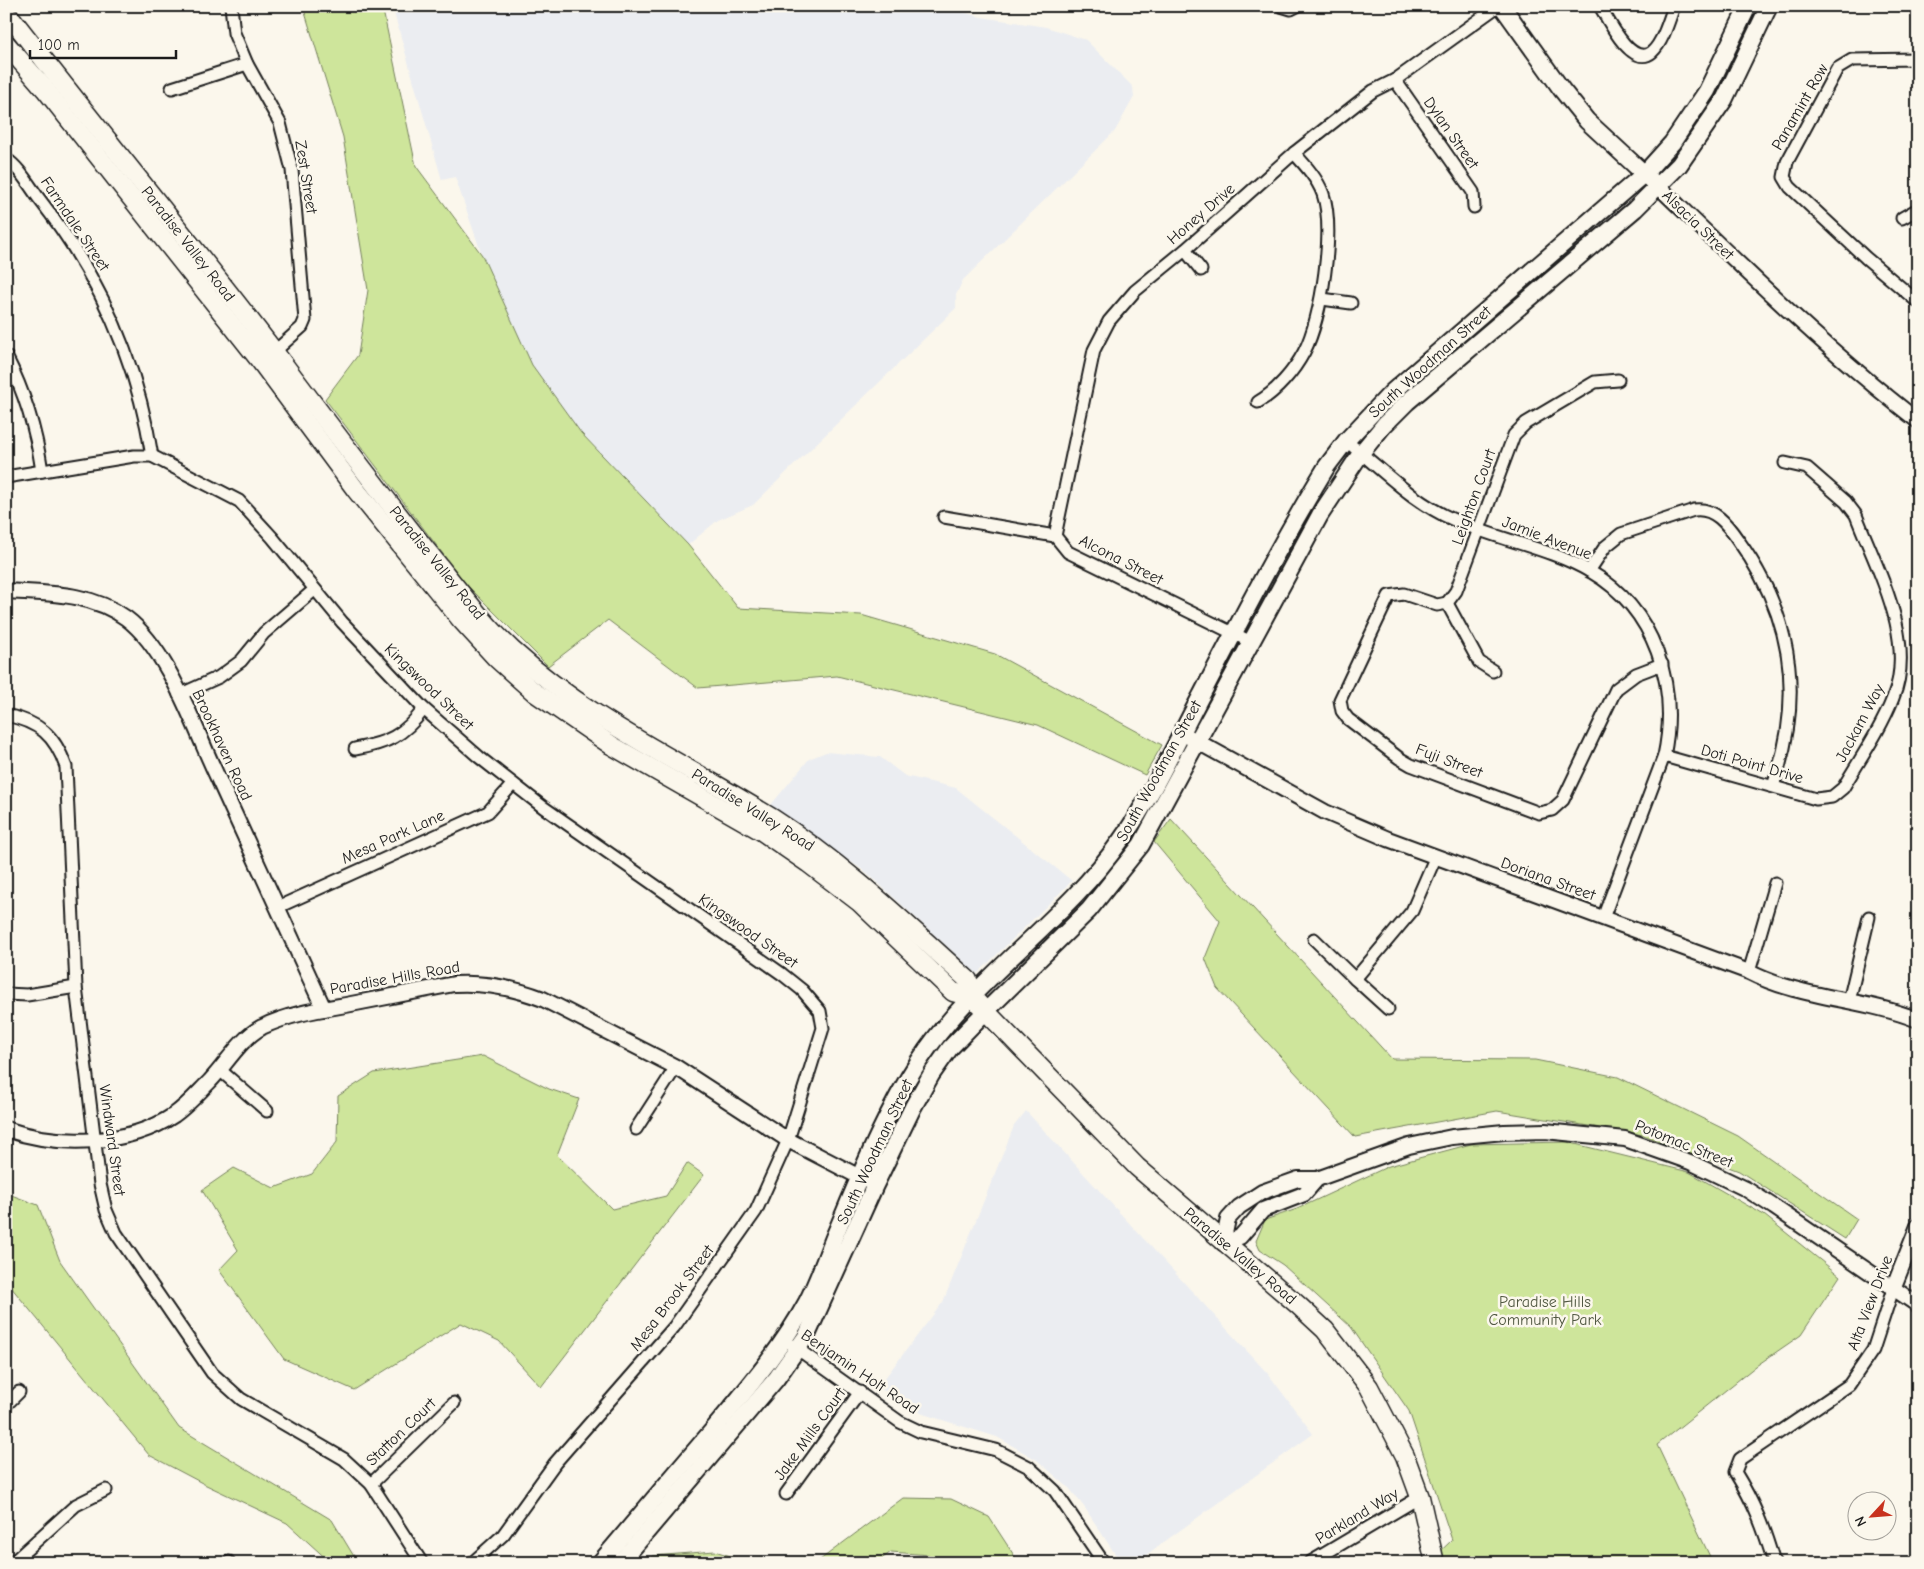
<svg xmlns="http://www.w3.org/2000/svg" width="1924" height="1569" viewBox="0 0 1924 1569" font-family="'Comic Neue',sans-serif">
<rect width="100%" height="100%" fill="#fbf7ec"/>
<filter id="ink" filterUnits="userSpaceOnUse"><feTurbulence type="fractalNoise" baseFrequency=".02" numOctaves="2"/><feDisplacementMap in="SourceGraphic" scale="10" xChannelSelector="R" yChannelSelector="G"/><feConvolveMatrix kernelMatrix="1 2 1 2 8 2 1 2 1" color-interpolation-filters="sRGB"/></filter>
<g filter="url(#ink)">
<g fill="#ebedf1">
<path d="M392,6H941L981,17L1046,27L1086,40L1133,87L1134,97L1115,131L963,280L956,295V308L753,505L718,520L688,545L581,433L532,365L482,255L455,177L442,180Z"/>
<path d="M826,752L880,757L905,776L956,788L1072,881L977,974L867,873L770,806L809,759Z"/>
<path d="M1026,1111L1269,1375L1313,1434L1135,1563H1121L1085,1508L1069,1488L1037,1460L997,1437L923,1414L878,1387L943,1302L1014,1126Z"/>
</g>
<g fill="#cee59b" stroke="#75805c">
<path d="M303,6H382L416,166L482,255L532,365L581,433L688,545L738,608L861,615L995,654L1162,745L1145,775L1038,725L837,676L698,688L608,620L548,666L465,583L325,399L358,355L368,290L343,137Z"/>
<path d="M1171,819L1392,1059L1535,1060L1618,1077L1738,1136L1857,1219L1845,1239L1739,1171L1643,1135L1497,1111L1355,1137L1217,988L1205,958L1220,921L1154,842Z"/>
<path d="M483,1056L549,1089L579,1099L557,1155L612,1209L666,1196L687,1163L704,1175L541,1387L499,1341L461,1323L354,1390L284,1359L219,1270L238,1250L202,1190L234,1168L274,1188L312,1174L337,1142L338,1096L374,1073Z"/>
<path d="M1567,1142L1689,1172L1764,1215L1840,1276L1801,1335L1756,1366L1657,1445L1713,1563H1428L1452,1540L1409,1411L1351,1327L1283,1265L1260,1250L1256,1241L1265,1220L1297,1209L1389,1166L1471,1144Z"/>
<path d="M6,1193L38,1205L60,1261L179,1428L332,1520L358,1563H331L287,1523L204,1484L149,1455L6,1281Z"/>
<path d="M903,1498L951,1499L989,1517L1019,1563H936L929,1555L891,1552L876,1563H816Z"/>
<path d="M715,1551L752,1563H647L653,1556Z"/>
</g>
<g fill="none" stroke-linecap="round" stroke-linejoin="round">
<g stroke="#1c1c1c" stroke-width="15">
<g id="minor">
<path d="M231,6L234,33L247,64L280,123L292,170L305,320L302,327L274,352"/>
<path d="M1281,6L1291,9L1297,6"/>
<path d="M1600,6C1608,20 1632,69 1652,52C1663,42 1669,20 1674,6"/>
<path d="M1918,59L1852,60L1837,69L1787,162L1784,177L1790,187L1866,258L1918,302"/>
<path d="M1395,80L1473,192L1474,207"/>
<path d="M172,88L247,64"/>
<path d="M6,159C20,168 30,187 40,200C100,277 137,361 152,456"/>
<path d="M1902,218L1918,209"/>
<path d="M1185,250L1201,270"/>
<path d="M1322,299L1351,303"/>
<path d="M6,356C25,393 36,430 42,471"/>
<path d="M1258,402C1276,392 1294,371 1304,352C1322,318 1335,229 1323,194C1317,178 1305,165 1294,153"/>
<path d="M1346,441C1381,468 1411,501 1452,519C1497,540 1548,547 1591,572C1655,609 1679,686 1664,756L1603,918"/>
<path d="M6,477L134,456H152L239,501L272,537L342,622L424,709L479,757L543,807L782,974L802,990L820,1011L823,1028L788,1140L756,1211L674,1327L555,1463L503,1535L472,1563"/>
<path d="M944,517L1055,536"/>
<path d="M1055,536L1094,350L1109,321L1135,291L1185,250L1294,153L1373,91L1395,80L1498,6"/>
<path d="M1055,536L1068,552L1251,642"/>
<path d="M1589,571L1605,547L1621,534L1694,510C1714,507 1727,524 1738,540C1793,616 1804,699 1773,786"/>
<path d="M1447,603L1437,605L1404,594L1389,596L1340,700L1342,711L1348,719L1399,758L1411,765L1539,813L1552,810L1563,800L1616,689L1636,674L1662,664"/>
<path d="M1447,603L1456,591L1514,435L1526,423L1595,382L1618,380"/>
<path d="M1447,603L1479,662L1493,671"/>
<path d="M179,695L219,677L241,661L264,633L314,590"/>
<path d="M6,715C39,722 55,735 66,767L76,987L100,1184L106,1210L116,1233L212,1373L241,1399L344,1459L371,1484L422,1563"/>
<path d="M355,749C388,743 403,736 424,709"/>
<path d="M1664,756L1816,799L1832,797L1843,788C1860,759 1881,729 1893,698C1917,640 1877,570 1856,515L1846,502L1807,468L1785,463"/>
<path d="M278,907L488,812L513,784"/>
<path d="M1314,939L1355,979L1412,911L1436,856"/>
<path d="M1749,972L1775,883"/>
<path d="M1355,979L1388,1009"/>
<path d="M6,994L27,995L76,987"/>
<path d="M1849,1001L1869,917"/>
<path d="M220,1070L267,1111"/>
<path d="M636,1129L676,1067"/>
<path d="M792,1345L900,1422L921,1432L996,1450L1029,1467L1055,1491L1104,1563"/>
<path d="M6,1405L19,1392"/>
<path d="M371,1484L454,1403"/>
<path d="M786,1494L860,1392"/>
<path d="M12,1563L76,1505L106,1490"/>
<path d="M228,1563L229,1562"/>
<path d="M1309,1563L1420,1497"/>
<path d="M1774,1563C1764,1528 1754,1503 1735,1472L1740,1459L1849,1385L1873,1350L1893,1289"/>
</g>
</g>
<g stroke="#1c1c1c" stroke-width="18">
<g id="tertiary">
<path d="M1658,186C1742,267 1825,349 1918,421"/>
<path d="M6,591C49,594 90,592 126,618C169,650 195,730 218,778C254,855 289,932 324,1009"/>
<path d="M1189,737L1325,812L1388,839L1749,972C1801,999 1863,998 1918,1020"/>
<path d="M6,1129C57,1147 128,1146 174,1115C188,1105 198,1093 210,1081C227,1063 240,1039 262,1027C289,1014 317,1010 346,1005C382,998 418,991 454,984C485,982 514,988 543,999L676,1067L788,1140L875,1185"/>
<path d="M1223,1243L1228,1219L1239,1207L1262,1192L1298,1179H1317L1409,1146L1452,1137L1504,1132L1545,1131L1625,1139L1690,1162L1746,1189L1774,1207L1918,1305"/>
<path d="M1223,1243L1240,1237L1263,1210L1304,1194L1317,1179"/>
<path d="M1893,1289L1918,1226"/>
</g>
</g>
<g stroke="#1c1c1c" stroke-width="20">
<g id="secondary">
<path d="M1502,6L1562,90L1587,121L1652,181"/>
<path d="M600,1563C637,1519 674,1475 712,1431C746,1390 781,1350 807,1302C818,1281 826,1257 835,1235C860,1176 884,1115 919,1061C974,977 1064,922 1121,840C1153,795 1176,743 1202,694C1242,617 1282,540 1327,466L1346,441L1392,392L1645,173L1672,143L1707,91L1748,6"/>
<path d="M620,1563L776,1379L807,1335L875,1185L913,1107L931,1075L950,1048L986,1011L1089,910L1141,845L1320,515L1361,453L1384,425L1407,402L1635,209L1679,165L1724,100L1769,6"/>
</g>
</g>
<g stroke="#1c1c1c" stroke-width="21">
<g id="primary">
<path d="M6,16L12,19C99,131 190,241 276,354C327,422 378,490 431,556C457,588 482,622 512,650C590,721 684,763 772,818C844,864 905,923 968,980L972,997L1137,1167L1298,1305L1325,1330L1369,1387L1405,1456L1420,1497L1435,1563"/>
<path d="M6,44L45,89L261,362L356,490L462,621L496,658L534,692L611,745L763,832L808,863L859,902L953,992L972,997"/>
</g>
</g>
<use href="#minor" stroke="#fbf7ec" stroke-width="11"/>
<use href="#tertiary" stroke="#fbf7ec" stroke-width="14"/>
<use href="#secondary" stroke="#fbf7ec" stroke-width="16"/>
<use href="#primary" stroke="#fbf7ec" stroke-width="18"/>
</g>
</g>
<g text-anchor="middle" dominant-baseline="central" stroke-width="5" stroke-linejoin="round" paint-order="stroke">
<g font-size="16" fill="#1c1c1c" stroke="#fbf7ec">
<text transform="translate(1800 107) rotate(-60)">Panamint Row</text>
<text transform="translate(1451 133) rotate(55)">Dylan Street</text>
<text transform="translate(306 177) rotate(81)">Zest Street</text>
<text transform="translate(1201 214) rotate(-41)">Honey Drive</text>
<text transform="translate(75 224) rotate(56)">Farmdale Street</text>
<text transform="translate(1698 225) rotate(44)">Alsacia Street</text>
<text transform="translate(188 244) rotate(52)">Paradise Valley Road</text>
<text transform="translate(1430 362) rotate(-42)">South Woodman Street</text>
<text transform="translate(1474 497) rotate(-70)">Leighton Court</text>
<text transform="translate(1547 538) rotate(21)">Jamie Avenue</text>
<text transform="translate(1121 560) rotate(27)">Alcona Street</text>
<text transform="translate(437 563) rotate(51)">Paradise Valley Road</text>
<text transform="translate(429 687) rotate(44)">Kingswood Street</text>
<text transform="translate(1860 723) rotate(-62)">Jackam Way</text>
<text transform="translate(222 745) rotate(65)">Brookhaven Road</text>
<text transform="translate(1449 761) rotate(21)">Fuji Street</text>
<text transform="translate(1752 764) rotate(16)">Doti Point Drive</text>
<text transform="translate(1159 771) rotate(-61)">South Woodman Street</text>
<text transform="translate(753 810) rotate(32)">Paradise Valley Road</text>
<text transform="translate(393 837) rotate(-24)">Mesa Park Lane</text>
<text transform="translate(1548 879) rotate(20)">Doriana Street</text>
<text transform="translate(748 931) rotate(35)">Kingswood Street</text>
<text transform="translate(395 978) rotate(-10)">Paradise Hills Road</text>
<text transform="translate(112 1140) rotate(82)">Windward Street</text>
<text transform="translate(1684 1144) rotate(22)">Potomac Street</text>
<text transform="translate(875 1152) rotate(-65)">South Woodman Street</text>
<text transform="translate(1240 1256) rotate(40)">Paradise Valley Road</text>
<text transform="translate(672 1298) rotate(-53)">Mesa Brook Street</text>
<text transform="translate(1870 1303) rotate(-69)">Alta View Drive</text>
<text transform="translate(860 1372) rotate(34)">Benjamin Holt Road</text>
<text transform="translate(401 1432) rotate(-44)">Statton Court</text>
<text transform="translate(810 1434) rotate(-54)">Jake Mills Court</text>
<text transform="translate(1357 1516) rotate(-31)">Parkland Way</text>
</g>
<g font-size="16" fill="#515842" stroke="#fbf7ec">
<text x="1545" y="1302">Paradise Hills<tspan x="1545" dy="18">Community Park</tspan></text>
</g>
</g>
<rect width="1924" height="1569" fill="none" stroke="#fbf7ec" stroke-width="25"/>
<rect x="12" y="12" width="1899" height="1544" fill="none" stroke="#1c1c1c" stroke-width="2" filter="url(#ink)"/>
<g transform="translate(1872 1516) rotate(244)"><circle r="24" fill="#fbf7ec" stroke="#a29f99"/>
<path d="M0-4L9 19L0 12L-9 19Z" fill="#c8321e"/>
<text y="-8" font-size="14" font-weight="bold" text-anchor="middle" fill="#1c1c1c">N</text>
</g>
<path d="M30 50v8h146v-8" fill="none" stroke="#1c1c1c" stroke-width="2.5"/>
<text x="38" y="50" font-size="15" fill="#1c1c1c" stroke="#fbf7ec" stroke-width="4" paint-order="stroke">100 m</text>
</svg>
